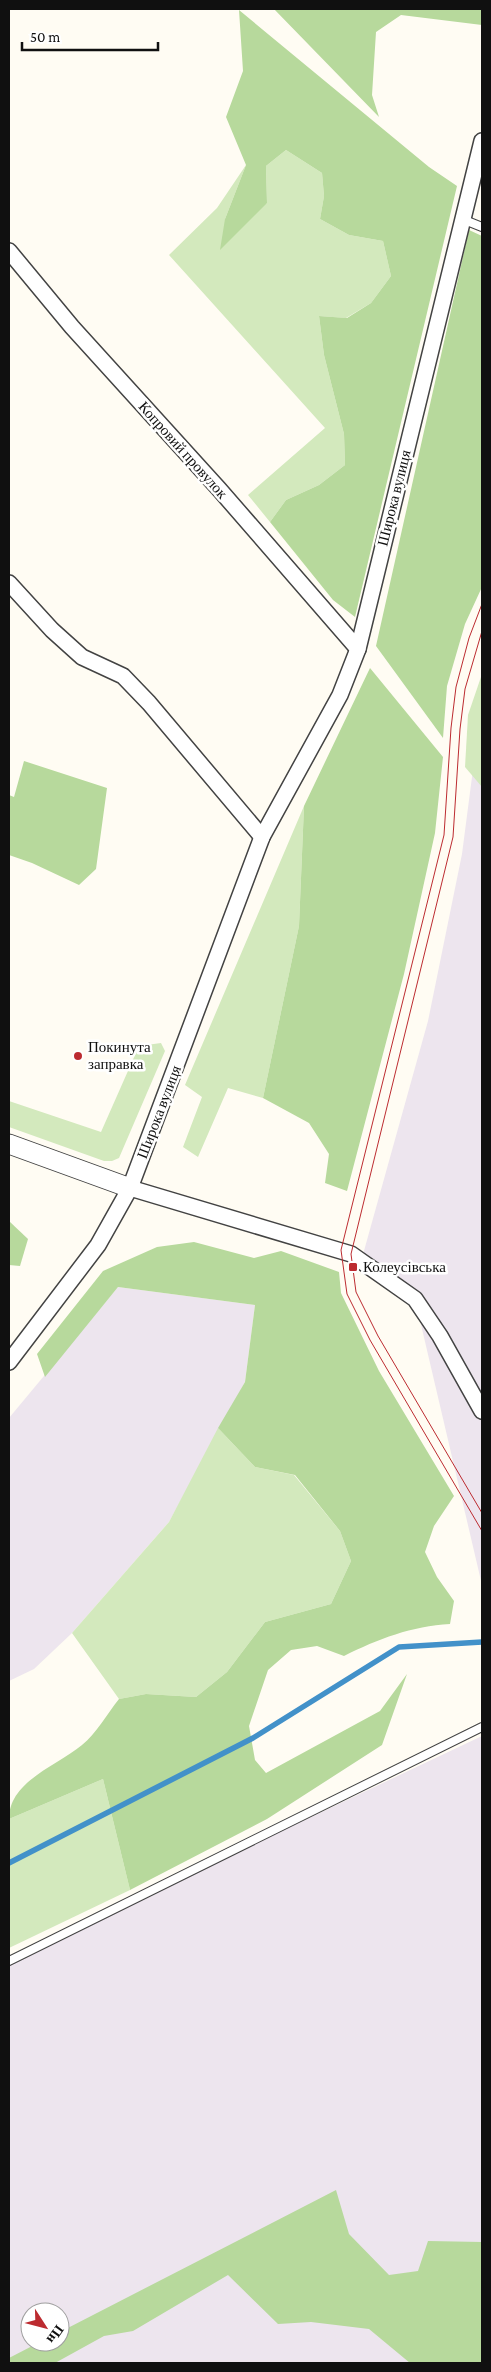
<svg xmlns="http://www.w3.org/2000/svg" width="491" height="2372" viewBox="0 0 491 2372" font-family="'Crimson Pro',serif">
<rect width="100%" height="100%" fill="#fffcf3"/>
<g fill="#ede5ee" fill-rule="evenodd">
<path d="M482,700V1585L415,1299L362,1258L428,1021L462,854Z"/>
<path d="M118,1287L255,1305L245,1382L169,1522L72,1633L34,1669L9,1681V1418Z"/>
<path d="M482,1736V2363H9V1960ZM30,2312H60V2342H30Z"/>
</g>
<g fill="#d3e9bd">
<path d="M286,150L322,173L324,196L320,219L349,235L383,241L391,276L371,303L346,318L319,316L324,355L344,434L345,465L319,485L286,500L270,522L248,495L325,428L169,255L217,208L246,165L225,219L267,203L266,166Z"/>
<path d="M482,674V787L465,767L468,715Z"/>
<path d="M304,806L299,926L263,1098L228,1088L198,1157L183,1147L202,1097L185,1085Z"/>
<path d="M161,1043L165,1051L119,1158L112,1161H104L9,1127V1101L101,1132L139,1046Z"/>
<path d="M218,1428L255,1467L294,1475L340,1531L351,1561L331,1604L265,1622L227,1672L196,1697L146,1694L119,1699L72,1633L169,1522Z"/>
<path d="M103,1779L130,1890L9,1948V1819Z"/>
</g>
<g fill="#b7d99c">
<path d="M274,9H482V25L401,15L376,32L372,95L379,117Z"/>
<path d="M239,10L429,167L457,186L355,617L333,600L270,522L286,500L319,485L345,465L344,434L324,355L319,316L347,318L371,303L391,276L383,241L349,235L320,219L324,196L322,173L286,150L266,166L267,203L220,250L225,219L246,165L226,117L243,71Z"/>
<path d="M469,230L482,236V587L465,624L447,686L443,738L376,646Z"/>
<path d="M370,668L443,757L435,833L404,974L347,1191L325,1183L329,1154L309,1123L263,1098L299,926L304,806Z"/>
<path d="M24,761L107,788L96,869L79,885L32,863L9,855V795L14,797Z"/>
<path d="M9,1221L28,1239L20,1266L9,1265Z"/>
<path d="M194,1242L254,1258L281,1251L339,1272L341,1293L379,1371L454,1496L434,1526L425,1552L437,1577L454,1601L450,1624C412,1626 378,1639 344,1656L317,1646L291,1650L268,1670L249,1726L255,1760L266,1773L380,1711L407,1674L382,1745L267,1819L130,1890L103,1779L9,1819C9,1781 57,1766 82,1745C96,1734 107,1714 119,1699L146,1694L196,1697L227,1672L265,1622L331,1604L351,1561L340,1531L295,1475L255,1467L218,1428L245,1382L255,1305L118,1287L45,1377L37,1354L103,1271L157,1247Z"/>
<path d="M336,2190L349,2234L389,2275L418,2271L428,2241L482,2242V2363H410L369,2329L311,2322L278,2324L228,2275L133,2331L104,2336L55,2363H9V2358L40,2342H60V2332Z"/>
</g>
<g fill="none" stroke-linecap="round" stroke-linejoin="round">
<path stroke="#4291c9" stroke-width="5.5" d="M9,1863L253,1738L399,1647L482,1642"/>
<g stroke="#434343" stroke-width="10">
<g id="service">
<path d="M462,219L482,227"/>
<path d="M9,1961L482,1727"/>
</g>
</g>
<g stroke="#434343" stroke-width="18">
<g id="minor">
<path d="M9,251L72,327L219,489L358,649"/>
<path d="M9,583L52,630L82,657L123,676L149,703L262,837"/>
<path d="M130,1188L351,1254L415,1299L440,1336L482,1411"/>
<path d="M9,1362L98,1245L130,1188L262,837L340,695L358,649L482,141"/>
</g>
</g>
<g stroke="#434343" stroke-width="21">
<path id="tertiary" d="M9,1144L130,1188"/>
</g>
<use href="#service" stroke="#fff" stroke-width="8"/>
<use href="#minor" stroke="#fff" stroke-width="15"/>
<use href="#tertiary" stroke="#fff" stroke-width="19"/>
<g stroke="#bc2b30" stroke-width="1">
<path d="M482,604L469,638L456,687L451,728L444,835L341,1250L347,1294L370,1340L482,1531"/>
<path d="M482,631L465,689L460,729L453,837L351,1254L356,1292L378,1336L482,1513"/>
</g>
</g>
<g fill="#bc2b30" stroke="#fff" stroke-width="2">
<circle cx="78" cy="1056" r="5"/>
<rect x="348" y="1262" width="10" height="10" rx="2.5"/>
</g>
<g text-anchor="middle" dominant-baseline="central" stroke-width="5" stroke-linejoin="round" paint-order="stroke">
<g font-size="15" fill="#101010" stroke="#fff">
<text transform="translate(183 450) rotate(48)">Копровий провулок</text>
<text transform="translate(394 498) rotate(-76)">Широка вулиця</text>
<text transform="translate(159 1112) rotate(-69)">Широка вулиця</text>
</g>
<g font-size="15" fill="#101010" stroke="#fff" text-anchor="start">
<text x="88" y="1047">Покинута<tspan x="88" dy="17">заправка</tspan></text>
<text x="363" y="1267">Колеусівська</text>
</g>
</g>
<rect width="491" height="2372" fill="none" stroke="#101010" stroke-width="20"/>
<g transform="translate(45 2327) rotate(126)"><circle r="24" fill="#ffffff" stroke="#9f9f9f"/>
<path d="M0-4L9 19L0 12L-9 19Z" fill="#bc2b30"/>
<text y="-8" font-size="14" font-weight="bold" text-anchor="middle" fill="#101010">Пн</text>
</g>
<path d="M22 42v8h136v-8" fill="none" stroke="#101010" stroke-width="2.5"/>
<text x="30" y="42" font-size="15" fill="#101010" stroke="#ffffff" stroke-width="4" paint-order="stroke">50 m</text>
</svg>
